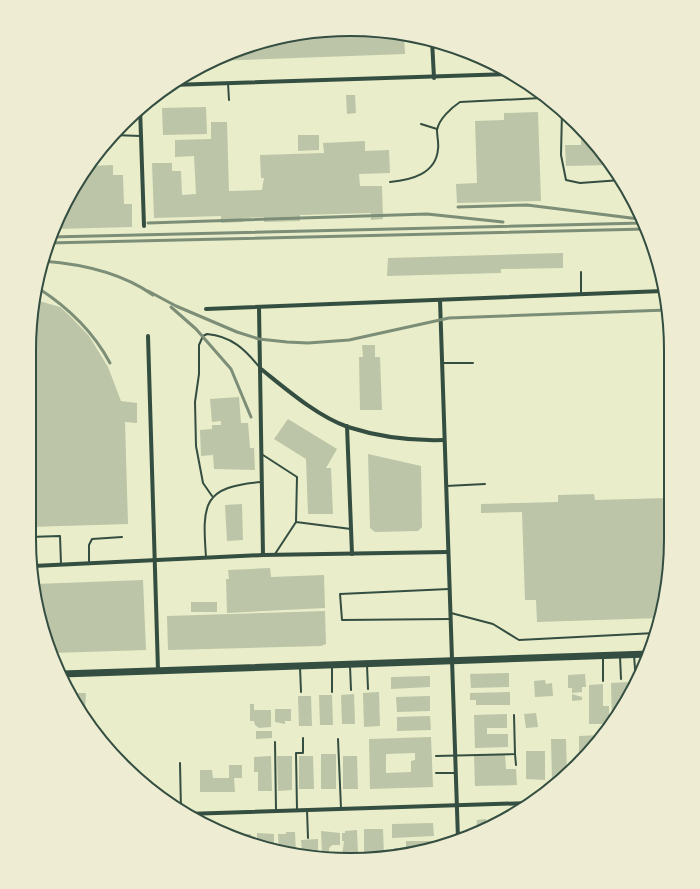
<svg xmlns="http://www.w3.org/2000/svg" width="700" height="889" viewBox="0 0 700 889" font-family="Figtree,sans-serif">
<rect width="100%" height="100%" fill="#e9edc9"/>
<g fill="#bcc5a7" fill-rule="evenodd">
<path d="M371,30L404,35L405,54L214,61L247,46L308,32Z"/>
<path d="M346,95H355L356,113L347,114Z"/>
<path d="M206,107L207,134L163,135L162,108Z"/>
<path d="M538,112L541,201L457,203L456,184L477,183L475,121L504,120V113Z"/>
<path d="M211,122H227L229,191L262,190L264,178H261L260,155L324,153L323,143L365,141V151L389,150L390,173L359,174L360,186H382L383,219L371,220V213L300,215V221L264,222V217L243,218V222L221,223V216L154,218L152,163H172V171H181L182,195L196,194L194,156L175,157V140L211,139Z"/>
<path d="M581,128L591,138L610,165L566,166L565,145H581Z"/>
<path d="M298,135H319V150L298,151Z"/>
<path d="M113,165V175H123L124,204H132V227L55,229L89,166Z"/>
<path d="M563,253V268L501,269V273L387,276L388,258Z"/>
<path d="M36,300L60,307L70,316L89,336L108,367L121,401L137,403V423L125,422L128,524L29,527L30,329Z"/>
<path d="M362,345H375V357H380L382,410H360L359,357H363Z"/>
<path d="M239,397L241,423H248L250,448H254L255,470L214,469L213,455L201,456L200,430L212,429V425H221V421L212,422L210,399Z"/>
<path d="M288,419L337,449L326,468H331L333,514H308L306,459L274,439Z"/>
<path d="M368,454L421,466L422,527L418,531L375,532L370,528Z"/>
<path d="M594,494L595,500L667,498L665,601L660,618L537,622L536,600H525L522,512L481,513V504L558,502V495Z"/>
<path d="M242,504L243,540L227,541L225,505Z"/>
<path d="M270,568L271,577L324,575L325,608L227,613L226,579H229L228,570Z"/>
<path d="M143,580L146,650L53,653L40,622L35,584Z"/>
<rect x="191" y="602" width="26" height="10"/>
<path d="M325,611L326,644L321,646L168,650L167,616Z"/>
<path d="M640,663H646L640,674Z"/>
<path d="M509,673V687L471,688L470,674Z"/>
<path d="M585,674L586,687H582V692L572,693V688H568V675Z"/>
<path d="M430,676V687L391,689V677Z"/>
<path d="M545,680L546,684L552,683L553,696L535,697L534,681Z"/>
<path d="M630,682V693L612,724L611,683Z"/>
<path d="M603,684V706H609V724H589V685Z"/>
<path d="M379,692L380,726L364,727L363,693Z"/>
<path d="M510,692V705H476V700H470V693Z"/>
<path d="M70,693H86L85,712H81Z"/>
<path d="M354,694L355,724H342L341,695Z"/>
<path d="M572,694L582,697V700L572,701Z"/>
<path d="M319,695H332L333,725H320Z"/>
<path d="M298,696H311L312,726H299Z"/>
<path d="M430,696V711L397,712L396,697Z"/>
<path d="M250,704H254V710H271V727L259,728L255,725L254,721H250Z"/>
<path d="M275,709H291V721H285V724L275,722Z"/>
<path d="M536,713L538,727L526,728L524,714Z"/>
<path d="M507,714V728H487V734H508V747L475,748L474,715Z"/>
<path d="M430,716L431,730L397,731V717Z"/>
<path d="M256,731H272V738L256,739Z"/>
<path d="M602,735L579,763V736Z"/>
<path d="M431,737L433,787L370,789L369,739ZM415,753V760L411,761V772L386,773V754Z"/>
<path d="M551,739H566L567,774L557,781H552Z"/>
<path d="M526,751H545V780L526,779Z"/>
<rect x="321" y="754" width="15" height="35"/>
<path d="M505,754L506,769H516L517,785L475,786L474,755Z"/>
<path d="M271,756L272,791H258V772H254V757Z"/>
<path d="M277,756H292V790L278,791Z"/>
<path d="M299,756H313L314,789H299Z"/>
<path d="M343,756H357L358,789H343Z"/>
<path d="M229,765H242V778H234L235,792H200V770H212L213,778H229Z"/>
<path d="M486,819V822H498L476,831L477,820Z"/>
<path d="M433,823L434,836L392,838V824Z"/>
<path d="M364,829H383L384,856L364,858Z"/>
<path d="M357,830L358,855L342,856L344,841H342V833H345V831Z"/>
<path d="M321,831L340,833V845H332L329,848V853H322Z"/>
<path d="M286,832H295L296,853L279,851L278,834H286Z"/>
<path d="M257,833L274,834V846L266,847V849L257,845Z"/>
<path d="M238,834H251V842L238,837Z"/>
<path d="M318,839V856L302,854L301,840Z"/>
<path d="M406,841H434L436,848L406,853Z"/>
<path d="M394,848H403L405,852L394,854Z"/>
</g>
<g fill="none" stroke-linecap="round" stroke-linejoin="round">
<g stroke="#344e41" stroke-width="2">
<path d="M228,83L229,100"/>
<path d="M540,92L541,98H548"/>
<path d="M562,111L561,155L566,180L580,183L621,180"/>
<path d="M421,124L437,129"/>
<path d="M114,135L140,136"/>
<path d="M390,182C411,180 436,174 438,149C439,143 437,137 437,130C439,119 451,108 460,102L541,98"/>
<path d="M581,272V293"/>
<path d="M442,363H473"/>
<path d="M263,455L297,477L296,522"/>
<path d="M446,486L485,484"/>
<path d="M212,496L203,483L196,446L195,402L199,374V345L203,336L207,334C231,336 245,349 260,368"/>
<path d="M29,537L60,536L61,564"/>
<path d="M275,554L296,522L351,529"/>
<path d="M206,557C202,503 203,487 261,482"/>
<path d="M89,563V545L92,539L122,537"/>
<path d="M449,589L340,594L342,620L450,619"/>
<path d="M451,613L493,624L519,640L655,633"/>
<path d="M634,655L636,682"/>
<path d="M620,656L621,679"/>
<path d="M603,657V681"/>
<path d="M367,665L368,689"/>
<path d="M332,666V692"/>
<path d="M350,666L351,690"/>
<path d="M300,667L301,692"/>
<path d="M338,739L341,808"/>
<path d="M275,742L276,810"/>
<path d="M515,754L516,765"/>
<path d="M436,756L515,754L514,715"/>
<path d="M180,763L181,810"/>
<path d="M436,773H455"/>
<path d="M297,809L296,753H303V738"/>
<path d="M307,810L308,838"/>
</g>
<g stroke="#344e41" stroke-width="4">
<path d="M432,40L434,78"/>
<path d="M171,85L512,74"/>
<path d="M140,107L144,226"/>
<path d="M440,300L458,839"/>
<path d="M259,307L263,555"/>
<path d="M206,309L663,291"/>
<path d="M148,336L158,670"/>
<path d="M261,369C286,389 317,416 348,427C379,437 412,441 444,440"/>
<path d="M347,426L352,554"/>
<path d="M33,566L263,555L448,552"/>
<path d="M186,814L529,803"/>
</g>
<path stroke="#344e41" stroke-width="7" d="M62,674L649,654"/>
<g stroke="#7c8e77" stroke-width="3">
<path d="M458,207L527,205L639,219"/>
<path d="M148,223L427,214L503,222"/>
<path d="M51,237L643,223"/>
<path d="M48,243L646,229"/>
<path d="M43,261C82,264 121,272 153,295"/>
<path d="M38,288C69,308 93,331 110,363"/>
<path d="M148,291L176,306L237,332L259,339L287,342L308,343L349,340L449,318L667,310"/>
<path d="M171,307L196,329L231,369L251,417"/>
</g>
</g>
<path d="M0 0H700V889H0ZM350 36H350A314 314 0 0 1 664 350V539A314 314 0 0 1 350 853H350A314 314 0 0 1 36 539V350A314 314 0 0 1 350 36Z" fill="#eeecd3" fill-rule="evenodd"/>
<path fill="none" stroke="#344e41" stroke-width="2" d="M350 36H350A314 314 0 0 1 664 350V539A314 314 0 0 1 350 853H350A314 314 0 0 1 36 539V350A314 314 0 0 1 350 36Z"/>
</svg>
